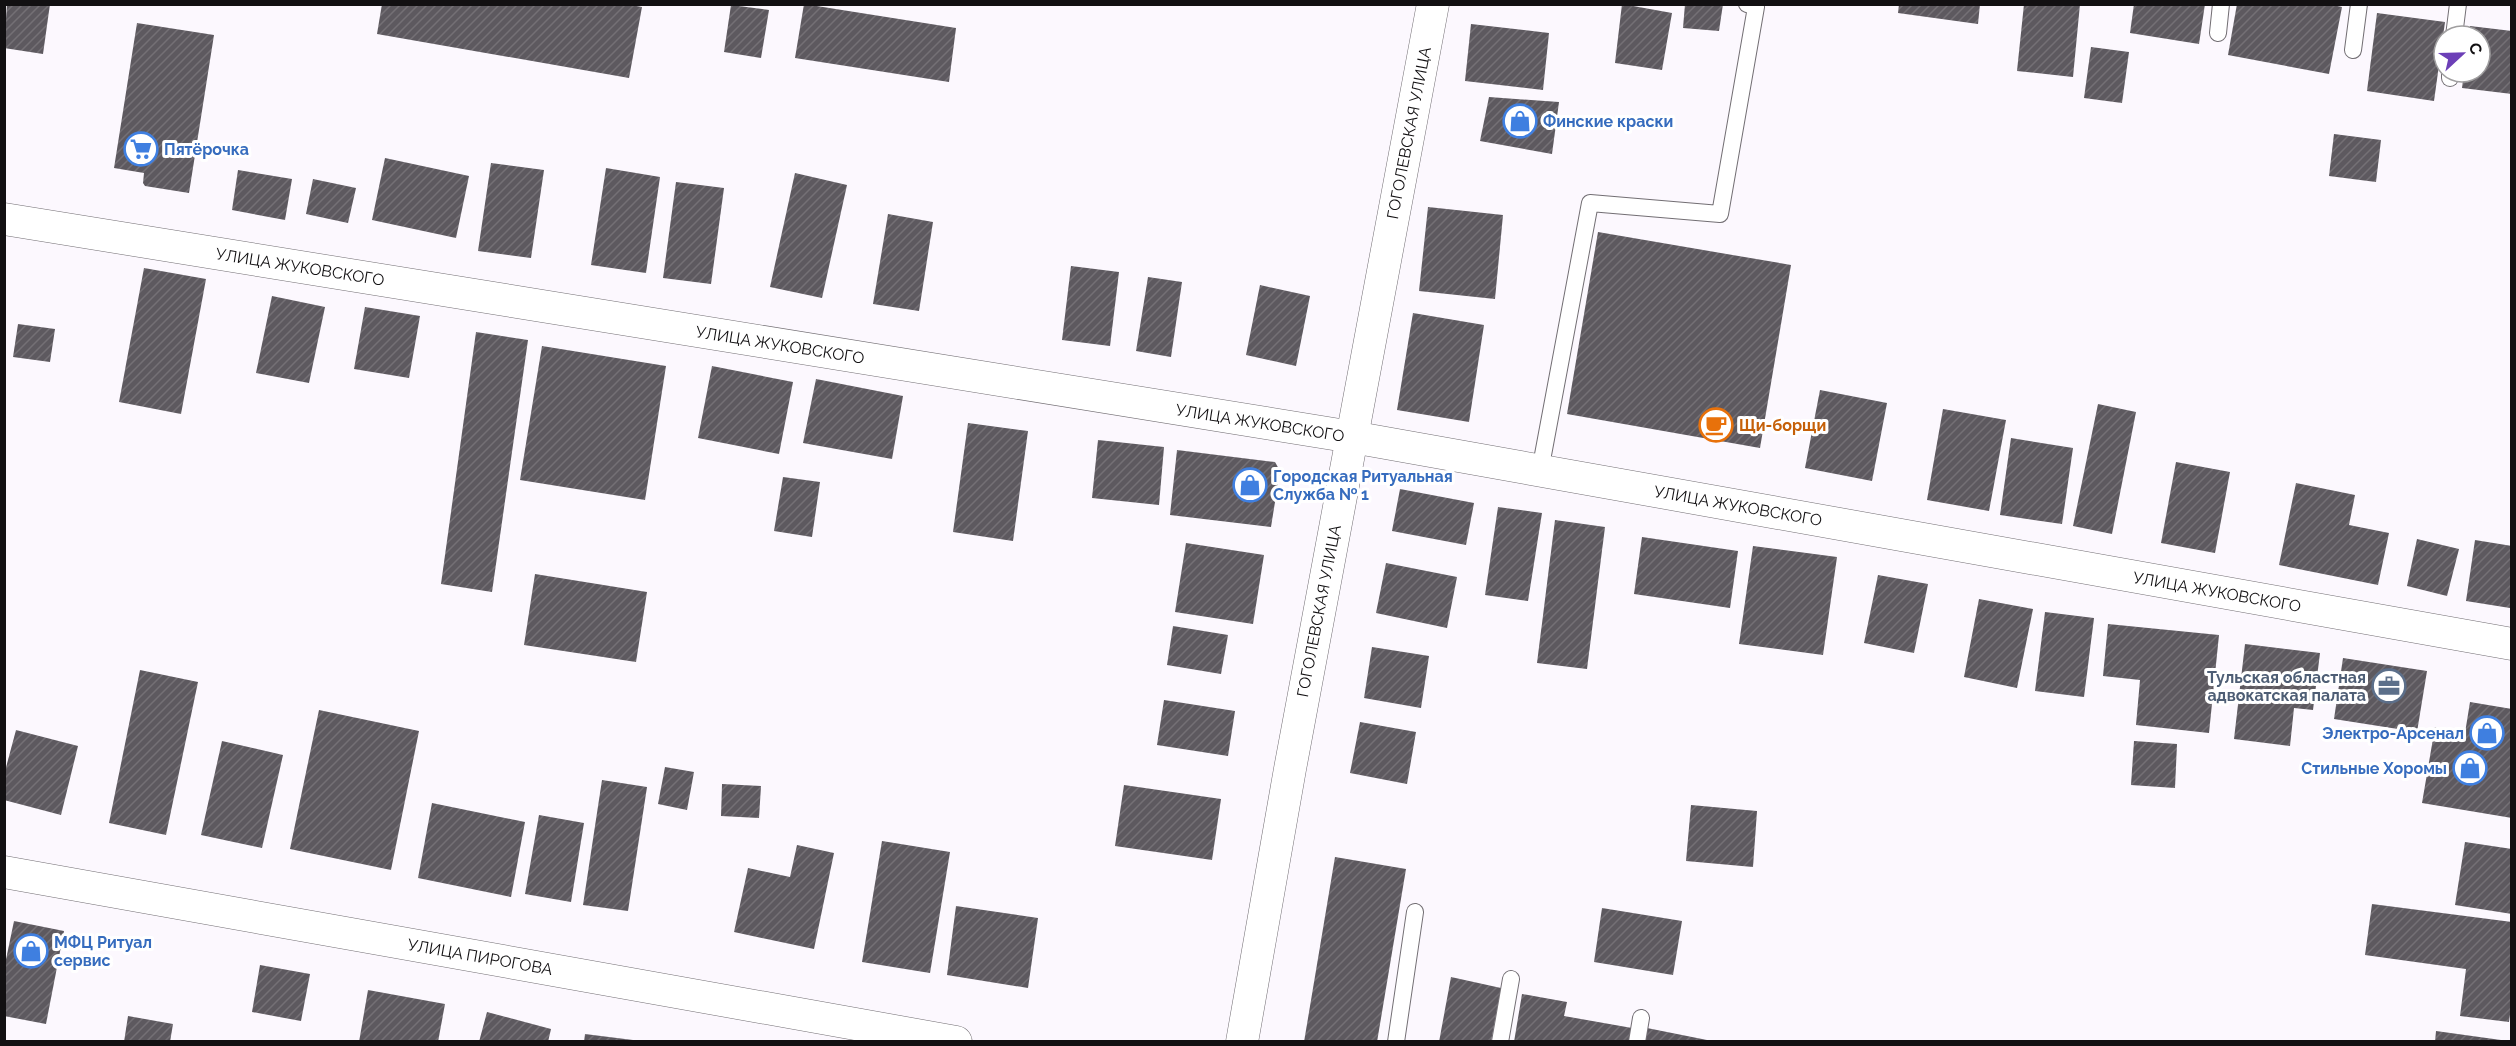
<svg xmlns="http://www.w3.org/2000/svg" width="2516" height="1046" viewBox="0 0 2516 1046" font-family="Raleway,sans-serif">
<defs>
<pattern id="building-hatch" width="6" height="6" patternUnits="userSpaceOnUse" patternTransform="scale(1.5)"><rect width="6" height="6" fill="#5d595f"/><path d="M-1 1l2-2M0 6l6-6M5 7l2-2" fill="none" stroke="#747075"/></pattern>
</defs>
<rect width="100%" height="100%" fill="#fcf8fe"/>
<g fill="url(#building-hatch)">
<path d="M7,4H50L43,54L4,48Z"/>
<path d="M382,4H625L642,7L629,78L377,34Z"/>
<path d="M804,4L956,28L949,82L795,58Z"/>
<path d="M1622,4L1672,13L1662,70L1615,63Z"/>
<path d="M1685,4H1723L1719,31L1683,28Z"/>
<path d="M1899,4H1980L1978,24L1898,13Z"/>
<path d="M2024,4H2080L2073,77L2017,71Z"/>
<path d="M2134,4H2205L2199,44L2130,33Z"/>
<path d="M2237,4H2328L2342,7L2329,74L2228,55Z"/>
<path d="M731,5L769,10L761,58L724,52Z"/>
<path d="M2377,13L2445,22L2434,101L2367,91Z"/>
<path d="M137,23L214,35L189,193L145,186L143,183L144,173L114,168Z"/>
<path d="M1471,24L1549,33L1543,90L1465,81Z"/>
<path d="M2470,26L2512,31V94L2462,88L2464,72H2480V36H2469Z"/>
<path d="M2091,47L2129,52L2122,103L2084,98Z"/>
<path d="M1489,97L1559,102L1552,154L1480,141Z"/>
<path d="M2334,134L2381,140L2376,182L2329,176Z"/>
<path d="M385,158L469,176L456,238L372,220Z"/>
<path d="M491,163L544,170L531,258L478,251Z"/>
<path d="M606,168L660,177L646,273L591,265Z"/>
<path d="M238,170L292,179L285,220L232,210Z"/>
<path d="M795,173L847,185L822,298L770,287Z"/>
<path d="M313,179L356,188L348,223L306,214Z"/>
<path d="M676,182L724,188L711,284L663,278Z"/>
<path d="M1428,207L1503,215L1495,299L1419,291Z"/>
<path d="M888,214L933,222L919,311L873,304Z"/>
<path d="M1598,232L1791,265L1760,448L1567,414Z"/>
<path d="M1071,266L1119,272L1110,346L1062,340Z"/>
<path d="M144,268L206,279L181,414L119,402Z"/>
<path d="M1148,277L1182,282L1171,357L1136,351Z"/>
<path d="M1260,285L1310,296L1296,366L1246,355Z"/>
<path d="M272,296L325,307L309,383L256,373Z"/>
<path d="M365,307L420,316L409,378L354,369Z"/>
<path d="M1413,313L1484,325L1469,422L1397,410Z"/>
<path d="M18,324L55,329L50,362L13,357Z"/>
<path d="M476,332L528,340L492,592L441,584Z"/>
<path d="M542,346L666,366L645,500L520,480Z"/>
<path d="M712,366L793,382L779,454L698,438Z"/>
<path d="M816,379L903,396L892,459L803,443Z"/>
<path d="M1820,390L1887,403L1872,481L1805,468Z"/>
<path d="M2098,404L2136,412L2112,534L2073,526Z"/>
<path d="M1943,409L2006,420L1989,511L1927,500Z"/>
<path d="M968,423L1028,431L1013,541L953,532Z"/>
<path d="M2011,438L2073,448L2062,524L2000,515Z"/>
<path d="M1098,440L1164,447L1159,505L1092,498Z"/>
<path d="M1177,450L1275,462L1280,471L1271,527L1170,515Z"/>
<path d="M2176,462L2230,472L2215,553L2161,543Z"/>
<path d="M783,477L820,482L812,537L774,531Z"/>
<path d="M2296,483L2355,495L2349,525L2389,533L2378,585L2279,565Z"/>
<path d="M1400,489L1474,503L1466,545L1392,531Z"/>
<path d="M1498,507L1542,513L1528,601L1485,595Z"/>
<path d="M1555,520L1605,527L1587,669L1537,663Z"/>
<path d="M1642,537L1738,551L1730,608L1634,594Z"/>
<path d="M2417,539L2459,549L2447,596L2407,586Z"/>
<path d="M2475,540L2512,546L2510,608L2466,601Z"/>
<path d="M1186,543L1264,555L1253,624L1175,612Z"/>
<path d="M1753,546L1837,557L1823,655L1739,644Z"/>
<path d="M1386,563L1457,577L1447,628L1376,613Z"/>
<path d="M535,574L647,592L636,662L524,645Z"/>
<path d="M1878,575L1928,584L1914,653L1864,643Z"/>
<path d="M1979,599L2033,609L2017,688L1964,677Z"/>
<path d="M2045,612L2094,618L2084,697L2035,691Z"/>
<path d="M2108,624L2219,635L2209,733L2136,725L2140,680L2103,676Z"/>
<path d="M1173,626L1228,635L1221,674L1167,665Z"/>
<path d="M2245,644L2320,653L2313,710L2294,708L2290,746L2234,739Z"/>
<path d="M1372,647L1429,656L1421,708L1364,698Z"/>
<path d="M2343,658L2427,671L2417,732L2334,719Z"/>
<path d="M140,670L198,682L166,835L109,823Z"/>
<path d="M1164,700L1235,711L1228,756L1157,745Z"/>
<path d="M2470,702L2512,709V818L2422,803L2435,727L2465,733Z"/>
<path d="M319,710L419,731L391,870L290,849Z"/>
<path d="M1360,722L1416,732L1407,784L1350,773Z"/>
<path d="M16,730L78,746L61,815L4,800V775Z"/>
<path d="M222,741L283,755L262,848L201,835Z"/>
<path d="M2134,741L2177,744L2175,788L2131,785Z"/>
<path d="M665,767L694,772L687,810L658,804Z"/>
<path d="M602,780L647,787L628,911L583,905Z"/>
<path d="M722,784L761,786L759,818L721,816Z"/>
<path d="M1124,785L1221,799L1212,860L1115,846Z"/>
<path d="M432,803L525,822L511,897L418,878Z"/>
<path d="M1691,805L1757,811L1753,867L1686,861Z"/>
<path d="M539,815L584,823L571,902L525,894Z"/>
<path d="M882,841L950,852L930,973L862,962Z"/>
<path d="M2465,842L2512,849V914L2455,905Z"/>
<path d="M797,845L834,853L814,949L734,932L748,868L790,877Z"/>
<path d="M1335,857L1406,869L1377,1042H1304Z"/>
<path d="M2372,904L2512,922V1000L2509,1022L2460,1016L2466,969L2365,955Z"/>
<path d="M956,906L1038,918L1028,988L947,975Z"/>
<path d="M1602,908L1682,921L1673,975L1594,962Z"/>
<path d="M14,921L64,931L46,1024L4,1016V969Z"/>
<path d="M260,965L310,974L301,1021L252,1012Z"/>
<path d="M1451,977L1501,988L1491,1042H1439Z"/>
<path d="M368,990L445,1004L438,1042H359Z"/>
<path d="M1522,994L1567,1002L1564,1016L1632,1028L1629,1042H1514Z"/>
<path d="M487,1012L551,1029L548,1042H479Z"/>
<path d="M128,1016L173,1024L170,1042H124Z"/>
<path d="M1647,1028L1707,1040V1042H1645Z"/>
<path d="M2436,1031L2501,1040V1042H2435Z"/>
<path d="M585,1034L633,1040V1042H584Z"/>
</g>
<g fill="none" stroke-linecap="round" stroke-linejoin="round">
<g stroke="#726e73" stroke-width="18">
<g id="lane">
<path d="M2218,33L2221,4"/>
<path d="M2454,36L2458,4"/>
<path d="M2353,50L2359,4"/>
<path d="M2450,78V72"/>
<path d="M1540,471L1590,203L1720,214L1756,7L1747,4"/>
<path d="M1396,1042L1415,912"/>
<path d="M1500,1042L1511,979"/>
<path d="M1637,1042L1641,1018"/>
</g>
</g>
<g stroke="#726e73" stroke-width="33">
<g id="street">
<path d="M4,219L1352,437L2512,644"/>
<path d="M4,872L956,1042"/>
<path d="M1242,1042L1290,769L1433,4"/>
</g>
</g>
<use href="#lane" stroke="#fff" stroke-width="16"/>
<use href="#street" stroke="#fff" stroke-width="32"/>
</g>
<defs>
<g id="shop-ring" transform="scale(1.725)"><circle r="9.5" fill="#fff" stroke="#3f7fe0" stroke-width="1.5"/><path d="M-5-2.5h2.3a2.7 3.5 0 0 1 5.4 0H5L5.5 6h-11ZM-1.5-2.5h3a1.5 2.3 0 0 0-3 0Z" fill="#3f7fe0"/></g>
<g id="supermarket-ring" transform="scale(1.725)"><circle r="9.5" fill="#fff" stroke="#3f7fe0" stroke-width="1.5"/><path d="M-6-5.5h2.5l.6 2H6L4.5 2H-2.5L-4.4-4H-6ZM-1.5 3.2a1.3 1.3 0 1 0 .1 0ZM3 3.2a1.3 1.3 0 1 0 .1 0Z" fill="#3f7fe0"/></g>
<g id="cafe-ring" transform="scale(1.725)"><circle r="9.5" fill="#fff" stroke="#e8710a" stroke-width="1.5"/><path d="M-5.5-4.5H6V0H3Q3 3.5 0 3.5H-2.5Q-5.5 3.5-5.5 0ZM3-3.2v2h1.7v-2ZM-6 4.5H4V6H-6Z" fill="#e8710a"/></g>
<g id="office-ring" transform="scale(1.725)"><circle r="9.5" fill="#fff" stroke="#5c6f8a" stroke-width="1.5"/><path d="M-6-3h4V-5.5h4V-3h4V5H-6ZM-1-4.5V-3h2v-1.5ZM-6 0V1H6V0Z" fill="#5c6f8a"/></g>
</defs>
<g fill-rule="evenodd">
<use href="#shop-ring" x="1520" y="121"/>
<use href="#supermarket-ring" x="141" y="149"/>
<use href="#cafe-ring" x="1716" y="425"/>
<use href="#shop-ring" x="1250" y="485"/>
<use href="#office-ring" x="2389" y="686"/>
<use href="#shop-ring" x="2487" y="733"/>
<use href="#shop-ring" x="2470" y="768"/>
<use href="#shop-ring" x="31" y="951"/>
</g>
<g text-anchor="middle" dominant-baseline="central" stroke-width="6" stroke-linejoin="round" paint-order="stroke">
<g font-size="16" font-weight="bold" fill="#366cbe" stroke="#fff" text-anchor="start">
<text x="1543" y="121">Финские краски</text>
<text x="164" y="149">Пятёрочка</text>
<text x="1273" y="476">Городская Ритуальная<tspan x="1273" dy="18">Служба № 1</tspan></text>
<text x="2464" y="733" text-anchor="end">Электро-Арсенал</text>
<text x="2447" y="768" text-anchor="end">Стильные Хоромы</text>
<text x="54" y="942">МФЦ Ритуал<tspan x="54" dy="18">cервис</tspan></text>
</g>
<g font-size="16" fill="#121012" stroke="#fff">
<text transform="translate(1409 133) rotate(-79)">ГОГОЛЕВСКАЯ УЛИЦА</text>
<text transform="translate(300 267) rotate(9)">УЛИЦА ЖУКОВСКОГО</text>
<text transform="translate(780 345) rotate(9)">УЛИЦА ЖУКОВСКОГО</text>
<text transform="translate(1260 423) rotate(9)">УЛИЦА ЖУКОВСКОГО</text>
<text transform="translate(1738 506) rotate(10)">УЛИЦА ЖУКОВСКОГО</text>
<text transform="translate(2217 592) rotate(10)">УЛИЦА ЖУКОВСКОГО</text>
<text transform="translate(1319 611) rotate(-79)">ГОГОЛЕВСКАЯ УЛИЦА</text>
<text transform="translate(480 957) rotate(10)">УЛИЦА ПИРОГОВА</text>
</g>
<g font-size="16" font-weight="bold" fill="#c56008" stroke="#fff" text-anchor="start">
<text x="1739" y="425">Щи-борщи</text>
</g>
<g font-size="16" font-weight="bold" fill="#4e5e75" stroke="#fff" text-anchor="end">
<text x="2366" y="677">Тульская областная<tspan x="2366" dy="18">адвокатская палата</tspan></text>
</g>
</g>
<rect width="2516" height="1046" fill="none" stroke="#121012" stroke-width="12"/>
<g transform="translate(2462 54) rotate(68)"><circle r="28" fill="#ffffff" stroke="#a09fa0" stroke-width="1.5"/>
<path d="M0-4.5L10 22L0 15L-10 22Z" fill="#6c3fb7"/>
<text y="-9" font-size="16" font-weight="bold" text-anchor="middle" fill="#121012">С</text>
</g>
</svg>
